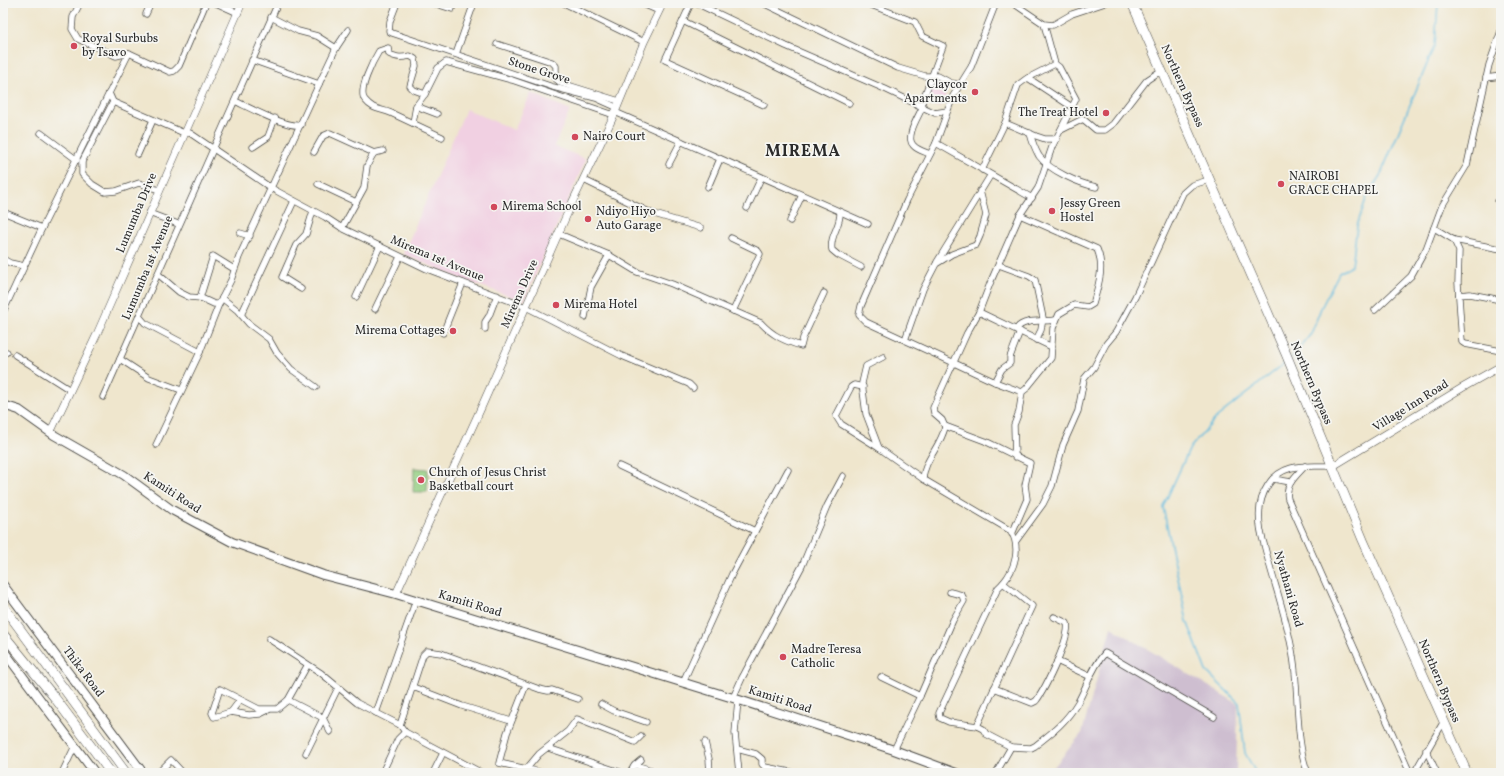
<svg xmlns="http://www.w3.org/2000/svg" width="1504" height="776" viewBox="0 0 1504 776" font-family="Vollkorn,serif">
<rect width="100%" height="100%" fill="#f6f6f2"/>
<filter id="ink" filterUnits="userSpaceOnUse"><feTurbulence type="fractalNoise" baseFrequency=".025" numOctaves="2"/><feDisplacementMap in="SourceGraphic" scale="8" xChannelSelector="R" yChannelSelector="G"/><feConvolveMatrix kernelMatrix="1 2 1 2 8 2 1 2 1" color-interpolation-filters="sRGB"/></filter>
<filter id="wash" filterUnits="userSpaceOnUse"><feTurbulence type="fractalNoise" baseFrequency=".012" numOctaves="4" result="noise"/><feDisplacementMap in="SourceGraphic" scale="16" xChannelSelector="R" yChannelSelector="G"/><feGaussianBlur stdDeviation="0.9" result="paint"/><feColorMatrix in="noise" values="0 0 0 0 0 0 0 0 0 0 0 0 0 0 0 0 0 1.4 0 .05"/><feComposite in="paint" operator="in"/></filter>
<g filter="url(#wash)">
<rect width="100%" height="100%" fill="#efe6cd"/>
<g fill="#f1d0e2">
<path d="M931,89L946,95L940,108L925,102Z"/>
<path d="M531,93L570,110L554,146L586,159L524,301L466,281L403,254L466,109L514,130Z"/>
</g>
<path fill="#cebed0" d="M1111,627L1238,704L1236,773H1049L1082,733Z"/>
<path fill="#95cf83" stroke="#607d57" d="M414,468L428,469L427,492H413Z"/>
<g fill="none" stroke-linecap="round" stroke-linejoin="round">
<g stroke="#62bbdf" stroke-width="1.5">
<path d="M1292,357L1311,334L1321,308L1339,273L1352,266L1357,226L1367,196L1381,174L1435,45L1438,3"/>
<path d="M1256,773L1245,753L1239,703L1206,671L1187,621L1163,507L1190,448L1217,417L1285,363"/>
</g>
</g>
</g>
<g filter="url(#ink)">
<g fill="none" stroke-linecap="round" stroke-linejoin="round">
<g stroke="#484743" stroke-width="7">
<g id="minor">
<path d="M80,3L73,17L72,29L78,39L116,56L129,53L170,72L174,71L179,66L206,3"/>
<path d="M216,3L238,13"/>
<path d="M397,3L390,21L389,31L392,33L553,87L596,98L616,107"/>
<path d="M433,3L452,9"/>
<path d="M564,3L644,42"/>
<path d="M641,3L659,11"/>
<path d="M691,3L665,60L764,105"/>
<path d="M696,3L786,46L885,89L935,113L947,111"/>
<path d="M763,3L898,68L925,76H938L951,83L961,85"/>
<path d="M866,3L915,22L922,36L943,46L921,105"/>
<path d="M996,3L971,67L953,96L936,143L907,200L861,306L859,315L866,322L995,382L1022,392"/>
<path d="M1013,3L1044,24L1053,25L1072,14L1105,3"/>
<path d="M146,14L151,3"/>
<path d="M271,17L298,31L317,36L336,48"/>
<path d="M683,21L849,103"/>
<path d="M497,44L552,62L556,66V79L561,83L619,101"/>
<path d="M456,54L474,3"/>
<path d="M252,60L319,84L336,48L348,30"/>
<path d="M1028,78L1072,107"/>
<path d="M1486,78L1501,76"/>
<path d="M109,93L113,102L184,133H190L271,188L325,217L342,228L427,269L526,307L622,356L689,384L693,388"/>
<path d="M425,94L414,90L410,86L416,66L415,59L410,56C401,58 398,58 389,54L388,48L379,51C374,59 357,91 365,100C374,111 380,108 391,113C408,121 425,129 442,137"/>
<path d="M235,101C250,108 287,128 301,125"/>
<path d="M113,102L82,162V174L92,184L105,192L116,191L139,183L159,190"/>
<path d="M416,106L437,114"/>
<path d="M923,106C919,116 905,136 913,145C917,150 925,152 930,154"/>
<path d="M615,112L868,224"/>
<path d="M413,123L416,106L425,94L438,68L446,62L512,80L614,115"/>
<path d="M1005,123L1018,85L1026,79L1055,64"/>
<path d="M1061,130L1083,119L1096,130H1105L1113,124L1147,80L1162,70"/>
<path d="M41,133L77,160"/>
<path d="M1030,133C1032,141 1035,149 1039,156C1050,171 1078,183 1096,187"/>
<path d="M936,143L1032,198"/>
<path d="M253,147L268,137L275,118"/>
<path d="M314,152L323,136L330,133L374,153"/>
<path d="M138,154L153,120"/>
<path d="M669,164L681,141"/>
<path d="M982,170L1005,123L1036,136L1045,139H1057"/>
<path d="M584,180L651,213L701,228"/>
<path d="M318,184L356,202"/>
<path d="M708,187L720,159"/>
<path d="M1498,201H1501"/>
<path d="M747,208L761,178"/>
<path d="M3,212L42,228"/>
<path d="M840,212C841,226 829,236 832,250L838,255L861,267"/>
<path d="M149,213L178,224"/>
<path d="M790,221L802,195"/>
<path d="M342,228L364,188L367,166L371,158L374,153L383,151"/>
<path d="M1434,228L1454,240L1459,251L1458,283L1462,342L1465,344L1501,351"/>
<path d="M240,233L250,236"/>
<path d="M559,234L609,255L637,272L672,284L761,323C773,336 785,341 801,346L803,338L824,293"/>
<path d="M731,238L758,251L760,254L733,311"/>
<path d="M1454,240L1501,249"/>
<path d="M3,259L10,263L24,266"/>
<path d="M937,262L990,176"/>
<path d="M999,265L1029,276L1035,280L1043,318L1041,330L1036,340"/>
<path d="M158,274L179,292L189,297L201,298L214,304H219"/>
<path d="M301,289L282,277L296,245L306,234L313,211"/>
<path d="M1459,295L1470,294L1501,300"/>
<path d="M356,297L380,246"/>
<path d="M200,298L213,256L234,269"/>
<path d="M222,298L237,310L249,324L269,339L277,353L291,369L316,387"/>
<path d="M375,309L400,257"/>
<path d="M1375,310L1411,276L1426,249L1442,206L1467,165L1489,65L1501,31"/>
<path d="M3,312L42,228L129,53"/>
<path d="M979,312L1052,347"/>
<path d="M241,315L294,201"/>
<path d="M139,316L145,323L200,352"/>
<path d="M585,317L591,287L609,255"/>
<path d="M485,329V322L489,316L497,295"/>
<path d="M1016,329C1025,318 1042,322 1056,320"/>
<path d="M443,333L463,283"/>
<path d="M905,340L923,289L936,264L952,254L976,245L980,236L986,215L980,191"/>
<path d="M3,353L7,352"/>
<path d="M15,355L70,390"/>
<path d="M883,357L866,366L862,383L866,414L879,448L923,479"/>
<path d="M120,359L149,378L181,390"/>
<path d="M995,382L1002,369L1010,363V357L1020,331"/>
<path d="M863,387L854,385L851,387L836,416L841,424L879,448"/>
<path d="M103,397L278,3"/>
<path d="M945,426L985,441L1030,463L1025,485L1027,499L1012,534"/>
<path d="M156,445L200,352L219,304L231,280L239,257L319,84"/>
<path d="M1015,457L1014,425L1019,412L1022,392L1026,389L1051,358L1053,328L1059,314L1074,305L1088,307L1093,304C1098,287 1105,267 1097,249L1020,215"/>
<path d="M619,466L755,531"/>
<path d="M1305,466C1297,475 1284,485 1288,499L1410,773"/>
<path d="M1273,479L1291,482"/>
<path d="M1016,541L1043,504L1052,486L1063,445L1078,411L1084,379L1094,367L1106,344L1116,332L1135,297L1183,193L1192,185L1209,180"/>
<path d="M269,639L321,673L357,703L400,725L405,732L482,773"/>
<path d="M1057,661L1089,676"/>
<path d="M881,677L920,696"/>
<path d="M683,682L732,574L788,470"/>
<path d="M526,685L507,733L499,763L527,769"/>
<path d="M413,687L462,706L511,721"/>
<path d="M994,688L1032,703L1036,701C1045,689 1071,637 1067,623L1054,617"/>
<path d="M733,698L742,678L802,566L827,506L843,476"/>
<path d="M288,700L323,718L330,732"/>
<path d="M738,700L735,733L739,773"/>
<path d="M601,704L614,711L646,722"/>
<path d="M270,709H259L220,689L212,713L214,717L231,712L249,715L260,714L270,709H277L288,700L307,666"/>
<path d="M231,712L240,700"/>
<path d="M376,713L416,600"/>
<path d="M400,725L423,655L427,651L441,653L539,689L548,691L552,690L578,699"/>
<path d="M977,726L949,722L940,718L939,713L998,588L1003,583"/>
<path d="M705,742L709,759L710,773"/>
<path d="M1011,747L1031,748L1035,746C1053,732 1066,722 1078,702C1087,686 1092,667 1105,653L1214,717"/>
<path d="M548,748L623,773"/>
<path d="M737,749L756,754L762,759V764L765,767L795,773"/>
<path d="M894,750L920,696L953,620L964,601L962,595L950,592"/>
<path d="M1426,750L1437,773"/>
<path d="M306,753L338,688"/>
<path d="M635,765L661,773"/>
<path d="M532,770L542,773"/>
<path d="M62,773L75,746"/>
<path d="M158,773L171,760L183,773"/>
<path d="M382,773L398,739L405,732"/>
<path d="M433,773L443,753"/>
<path d="M523,773L539,754L568,731L577,719L635,742L641,736"/>
<path d="M630,773L634,766L641,760"/>
<path d="M996,773L1011,747L986,734L983,729L977,726L1032,606L1003,583C1015,569 1021,548 1011,531L923,479C924,460 941,446 945,427L942,420L934,413L933,408L967,333L979,312L991,281L1020,215L1038,188L1052,147L1076,99L1059,67L1055,64L1044,24"/>
<path d="M1308,773C1295,743 1299,689 1293,656C1287,617 1273,581 1264,544C1258,524 1256,503 1268,485C1283,461 1309,467 1333,466"/>
<path d="M1414,773L1444,721"/>
</g>
</g>
<g stroke="#484743" stroke-width="8">
<g id="tertiary">
<path d="M51,431L97,334L242,3"/>
<path d="M1333,466L1462,388L1501,366"/>
<path d="M396,594L481,408L572,203L614,115L644,42L663,3"/>
</g>
</g>
<g stroke="#484743" stroke-width="10">
<g id="secondary">
<path d="M3,405L19,410L54,435L124,475L172,510L232,542L323,575L396,594L733,698L894,750L956,773"/>
<path d="M3,585L143,773"/>
<path d="M3,650L95,773"/>
</g>
</g>
<g stroke="#484743" stroke-width="10">
<path id="primary" d="M1132,3L1286,354L1363,540L1467,773"/>
</g>
<g stroke="#484743" stroke-width="10">
<g id="trunk">
<path d="M3,606L126,773"/>
<path d="M3,634L55,698L111,773"/>
</g>
</g>
<use href="#minor" stroke="#fff" stroke-width="5.5"/>
<use href="#tertiary" stroke="#fff" stroke-width="7"/>
<use href="#secondary" stroke="#fff" stroke-width="8"/>
<use href="#primary" stroke="#fff" stroke-width="9"/>
<use href="#trunk" stroke="#fff" stroke-width="9"/>
</g>
</g>
<g fill="#d1495b" stroke="#f6f6f2" stroke-width="1.5">
<circle cx="74" cy="46" r="4"/>
<circle cx="975" cy="92" r="4"/>
<circle cx="1106" cy="113" r="4"/>
<circle cx="575" cy="137" r="4"/>
<circle cx="1281" cy="184" r="4"/>
<circle cx="494" cy="207" r="4"/>
<circle cx="1052" cy="211" r="4"/>
<circle cx="588" cy="219" r="4"/>
<circle cx="556" cy="305" r="4"/>
<circle cx="453" cy="331" r="4"/>
<circle cx="421" cy="480" r="4"/>
<circle cx="783" cy="657" r="4"/>
</g>
<g text-anchor="middle" dominant-baseline="central" stroke-width="3.5" stroke-linejoin="round" paint-order="stroke">
<g font-size="12" fill="#2b2b2b" stroke="#f6f6f2" text-anchor="start">
<text x="82" y="39">Royal Surbubs<tspan x="82" dy="14">by Tsavo</tspan></text>
<text x="967" y="85" text-anchor="end">Claycor<tspan x="967" dy="14">Apartments</tspan></text>
<text x="1098" y="113" text-anchor="end">The Treat Hotel</text>
<text x="583" y="137">Nairo Court</text>
<text x="1289" y="177">NAIROBI<tspan x="1289" dy="14">GRACE CHAPEL</tspan></text>
<text x="1060" y="204">Jessy Green<tspan x="1060" dy="14">Hostel</tspan></text>
<text x="502" y="207">Mirema School</text>
<text x="596" y="212">Ndiyo Hiyo<tspan x="596" dy="14">Auto Garage</tspan></text>
<text x="564" y="305">Mirema Hotel</text>
<text x="445" y="331" text-anchor="end">Mirema Cottages</text>
<text x="429" y="473">Church of Jesus Christ<tspan x="429" dy="14">Basketball court</tspan></text>
<text x="791" y="650">Madre Teresa<tspan x="791" dy="14">Catholic</tspan></text>
</g>
<g font-size="12" fill="#2b2b2b" stroke="#f6f6f2">
<text transform="translate(539 71) rotate(18)">Stone Grove</text>
<text transform="translate(1182 86) rotate(66)">Northern Bypass</text>
<text transform="translate(137 213) rotate(-67)">Lumumba Drive</text>
<text transform="translate(437 259) rotate(23)">Mirema 1st Avenue</text>
<text transform="translate(148 268) rotate(-67)">Lumumba 1st Avenue</text>
<text transform="translate(520 294) rotate(-66)">Mirema Drive</text>
<text transform="translate(1311 383) rotate(67)">Northern Bypass</text>
<text transform="translate(1411 406) rotate(-32)">Village Inn Road</text>
<text transform="translate(172 493) rotate(33)">Kamiti Road</text>
<text transform="translate(1288 589) rotate(74)">Nyathani Road</text>
<text transform="translate(470 604) rotate(17)">Kamiti Road</text>
<text transform="translate(83 672) rotate(53)">Thika Road</text>
<text transform="translate(1439 681) rotate(67)">Northern Bypass</text>
<text transform="translate(780 700) rotate(18)">Kamiti Road</text>
</g>
<g font-size="16" font-weight="bold" letter-spacing="1" fill="#2b2b2b" stroke="#f6f6f2">
<text x="803" y="152">MIREMA</text>
</g>
</g>
<rect width="1504" height="776" fill="none" stroke="#f6f6f2" stroke-width="16"/>
</svg>
